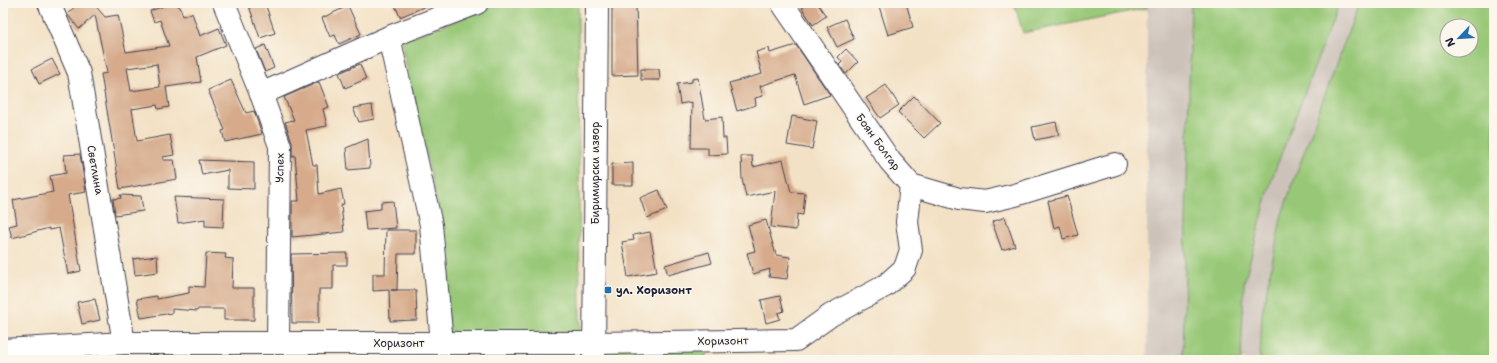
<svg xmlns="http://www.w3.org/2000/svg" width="1497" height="363" viewBox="0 0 1497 363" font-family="'Shantell Sans',sans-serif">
<rect width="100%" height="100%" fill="#fbf7ec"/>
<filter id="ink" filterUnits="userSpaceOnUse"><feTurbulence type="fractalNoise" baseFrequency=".025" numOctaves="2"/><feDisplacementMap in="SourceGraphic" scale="8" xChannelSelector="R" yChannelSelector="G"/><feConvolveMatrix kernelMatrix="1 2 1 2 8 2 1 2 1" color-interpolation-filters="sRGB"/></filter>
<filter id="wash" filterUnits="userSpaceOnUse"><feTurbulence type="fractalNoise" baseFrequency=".012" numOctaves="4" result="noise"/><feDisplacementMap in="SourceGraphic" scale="16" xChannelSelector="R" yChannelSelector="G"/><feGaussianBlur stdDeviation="0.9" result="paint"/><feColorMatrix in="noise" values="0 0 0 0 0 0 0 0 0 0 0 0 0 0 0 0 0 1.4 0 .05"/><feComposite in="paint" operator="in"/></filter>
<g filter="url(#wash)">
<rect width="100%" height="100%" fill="#f3e1c5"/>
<g fill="#ccc2b9">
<path d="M1147,3H1191L1183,360H1147Z"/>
<path d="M1339,3H1359L1320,108L1262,314L1260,360H1241L1244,283L1272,178Z"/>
</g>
<g fill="#98c877" stroke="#5d7559" fill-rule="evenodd">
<path d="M495,3H578L580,332L449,334L441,221L401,41L495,6Z"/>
<path d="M1014,3H1147V8L1023,33Z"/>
<path d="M1191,3H1339L1272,178L1244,283L1241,360H1183Z"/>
<path d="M1359,3H1494V360H1260L1262,314L1282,214L1320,108ZM1447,26H1471V50H1447Z"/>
<path d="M706,342V360H603L594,343Z"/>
</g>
<g id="blocks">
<g fill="#d6aa8a" fill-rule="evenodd">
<path d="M79,3H93L105,17L118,15L126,52L169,46L160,20L154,22L150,11L172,3H174L180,7L183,16L192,13L200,36L219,28L226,45L197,57L201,82L166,87L169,107L158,109L157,105L132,109L137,141L170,135L174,155L163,157V160H174L177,179L120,189L101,74L107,73L95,15L79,29L67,14ZM157,64L160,87L131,91L127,68Z"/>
<path d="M248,3H265L275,33L260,38Z"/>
<path d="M394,3H433L400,17Z"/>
<path d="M636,3L638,75L612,76V4Z"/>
<path d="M809,3H817L826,16L813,25L802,8Z"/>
<path d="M878,3H906L913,27L888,35Z"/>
<path d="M348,6L361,34L339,44L335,35L330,37L322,18Z"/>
<path d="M845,19L854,39L837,47L827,27Z"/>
<path d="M265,45L274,68L265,72L256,49Z"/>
<path d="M796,45L830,95L804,104L795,75L760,86L763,96L755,98L756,105L737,111L729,83L762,74L756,52L769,48L770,53Z"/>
<path d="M846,49L858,62L846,74L839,65L842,62L838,57Z"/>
<path d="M52,59L60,74L39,84L32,69Z"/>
<path d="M360,64L366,79L345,88L339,73Z"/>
<path d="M641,69H659L660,80H641Z"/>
<path d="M698,78L705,119L722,117L723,138H726L727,154L708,155V148H691L692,102L680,104L677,84L692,82V79Z"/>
<path d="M231,80L246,113L254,111L262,134L225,142L222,131L225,130L208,90Z"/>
<path d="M319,82L329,107L323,109L327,126L306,130L313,165H317L319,194L341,189L344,204L341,205L344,232L292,237V201H299L295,155L292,156V142L285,122L294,120L284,97Z"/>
<path d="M886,85L899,105L880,118L866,98Z"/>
<path d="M914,96L940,123L924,138L898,112Z"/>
<path d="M372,105L374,119L359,122L353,108Z"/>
<path d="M792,116L817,121L812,149L787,145Z"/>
<path d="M1056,122L1059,135L1035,140L1032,127Z"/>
<path d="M368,139L370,168L348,170L346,148Z"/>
<path d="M80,154L86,192L68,195L81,271L68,274L59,228L49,230V228L12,238L9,226L17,224L13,200L53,192L50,176L66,173L64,155Z"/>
<path d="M741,156H752L753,167L783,160L791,192L805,193L803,215L797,214L796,230L771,227L775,191L746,197L742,179Z"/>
<path d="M199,160L254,162V189L228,188V170L202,175Z"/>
<path d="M633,163V185H612V164Z"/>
<path d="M659,190L667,210L647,218L640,198Z"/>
<path d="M120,195L141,196L143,211L115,215L113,199L121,198Z"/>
<path d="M1067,196L1078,235L1063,239L1060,226L1054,228L1048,201Z"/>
<path d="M174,197L224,199L223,227L205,226V219L178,223Z"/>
<path d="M393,201L396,228L366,230L364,211L381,209V202Z"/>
<path d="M1005,217L1015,246L1002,250L992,222Z"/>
<path d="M766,220L776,255L790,257L787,279L769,277L770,269L753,274L747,253L755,251L748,225Z"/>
<path d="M386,230H416V254H398L397,290H391H416L417,320L390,321L389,290L373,291V274H385Z"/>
<path d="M650,232L657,272L628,277L622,242L634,240L633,235Z"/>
<path d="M709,252L712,263L668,275L665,265Z"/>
<path d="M206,253L226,254L225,258L233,259L232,288H254V320H224V309H198L197,311L172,309V313L141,318L137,299L157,296V299L189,293V286L204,287Z"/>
<path d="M347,253V265H333V289H319V323H292L291,254Z"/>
<path d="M157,256L158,272L135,275L133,259Z"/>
<path d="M780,296L784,311L778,313L780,319L766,323L761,300Z"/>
<path d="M95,299L100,320L82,324L77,302Z"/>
</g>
</g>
</g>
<g filter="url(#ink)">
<use href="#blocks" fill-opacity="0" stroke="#413f50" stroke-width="1"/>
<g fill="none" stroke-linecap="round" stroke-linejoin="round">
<g stroke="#413f50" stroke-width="24">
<g id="minor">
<path d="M49,3L79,73L124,343"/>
<path d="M224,3L261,94L280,146L278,343"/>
<path d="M782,3L890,161L911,185L959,199L985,202L1015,195L1115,164"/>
<path d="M389,37L431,225L442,343"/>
<path d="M261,94L389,37L477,3"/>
<path d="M3,350L124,343H594L796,340L831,315L885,286L905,268L911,250L907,222L911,185"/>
<path d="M594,360L597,3"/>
</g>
</g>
<use href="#minor" stroke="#fff" stroke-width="22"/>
</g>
</g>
<rect fill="#1f6fb2" stroke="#fbf7ec" stroke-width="1.5" x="604" y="286" width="8" height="8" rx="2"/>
<g text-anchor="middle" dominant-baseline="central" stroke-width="3" stroke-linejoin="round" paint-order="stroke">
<g font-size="11" fill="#22223b" stroke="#fbf7ec">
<text transform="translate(878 142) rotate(54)">Боян Болгар</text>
<text transform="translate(280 168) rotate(-89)">Успех</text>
<text transform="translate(95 170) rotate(80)">Светлина</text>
<text transform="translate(595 173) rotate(-90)">Биримирски извор</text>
<text transform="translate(723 341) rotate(-1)">Хоризонт</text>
<text x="399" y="343">Хоризонт</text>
</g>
<g font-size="11" font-weight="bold" fill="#22223b" stroke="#fbf7ec" text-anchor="start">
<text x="616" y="290">ул. Хоризонт</text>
</g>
</g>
<rect width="1497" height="363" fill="none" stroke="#fbf7ec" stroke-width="16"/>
<g transform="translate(1459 38) rotate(245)"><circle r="19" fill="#fbf7ec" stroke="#a4a2a5"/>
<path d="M0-3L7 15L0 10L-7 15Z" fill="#1f6fb2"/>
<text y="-6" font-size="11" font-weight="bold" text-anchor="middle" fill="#22223b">N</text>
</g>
</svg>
